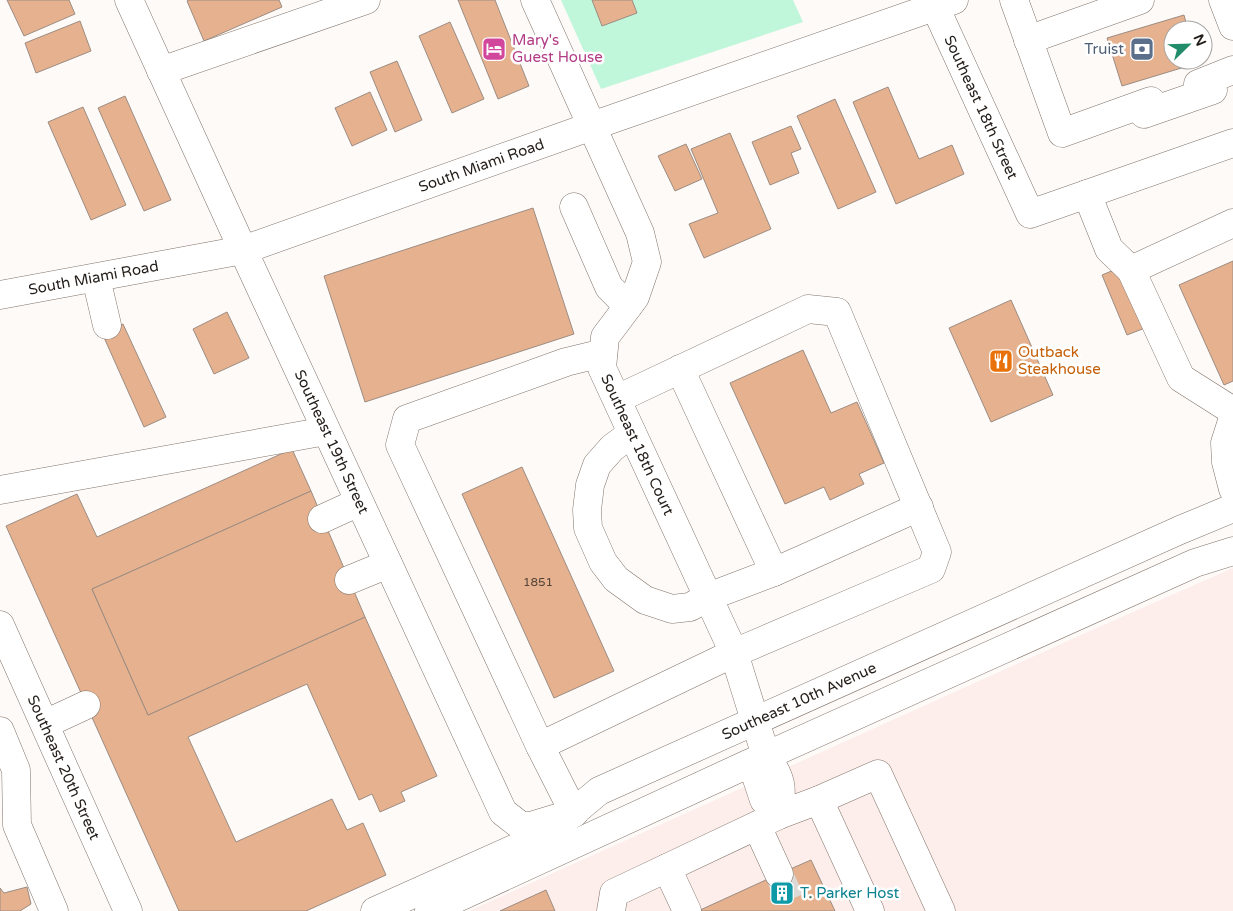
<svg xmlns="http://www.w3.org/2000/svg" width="1233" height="911" viewBox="0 0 1233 911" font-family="'Varela Round',sans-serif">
<rect width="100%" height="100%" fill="#fefaf8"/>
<path fill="#fdedeb" d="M1233,568V911H469L1090,631Z"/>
<path fill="#c0f6da" d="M561,0H793L803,22L601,89Z"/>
<g fill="#e5b18e" stroke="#9c8c82">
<path d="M7,0H69L75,14L24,36Z"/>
<path d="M188,0H279L282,7L204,41L187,1Z"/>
<path d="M458,0H495L529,86L498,99Z"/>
<path d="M592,0H632L637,13L602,26Z"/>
<path d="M1184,15L1188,30H1173V60H1198V63L1122,86L1107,38Z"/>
<path d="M80,21L91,51L36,73L25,43Z"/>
<path d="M450,22L484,99L452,113L419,36Z"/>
<path d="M397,61L422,120L395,132L370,72Z"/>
<path d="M888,87L919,159L952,145L964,174L896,204L853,102Z"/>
<path d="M370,92L387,130L352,146L335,108Z"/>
<path d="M125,96L171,200L144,211L98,108Z"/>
<path d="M835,99L876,192L838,209L797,116Z"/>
<path d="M83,107L126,205L91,220L48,122Z"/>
<path d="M791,126L801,149L791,153L799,173L770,185L752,142Z"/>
<path d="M730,133L771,229L704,258L689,224L718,213L691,149Z"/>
<path d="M686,144L702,179L675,191L658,156Z"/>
<path d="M533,208L574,334L365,402L324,276Z"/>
<path d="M1233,261V381L1224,385L1179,285Z"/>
<path d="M1121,267L1145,328L1127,335L1102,275Z"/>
<path d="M1011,300L1053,395L991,422L949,328Z"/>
<path d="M227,312L249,358L214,374L193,329Z"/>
<path d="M123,324L166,417L144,427L102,333Z"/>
<path d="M803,350L831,413L857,402L884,463L859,474L864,484L830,500L824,487L785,504L730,383Z"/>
<path d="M292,449L311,491L92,589L148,715L365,617L437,776L401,792L405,801L380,812L372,794L359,800L307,684L188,737L236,842L332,799L347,830L363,823L386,875L306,911H179L6,526L77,494L97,537Z"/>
<path d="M522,467L614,671L554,698L462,494Z"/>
<path d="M311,491L365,617L148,715L92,589Z"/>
<path d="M811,860L835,911H698L779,874Z"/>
<path d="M27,887L31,904L20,911H0V888L4,893Z"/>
<path d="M546,890L555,911H500Z"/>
</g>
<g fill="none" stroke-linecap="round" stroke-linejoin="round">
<path stroke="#ddd9d7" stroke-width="28" stroke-dasharray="28 14" stroke-linecap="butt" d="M779,874L795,911"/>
<g stroke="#82746a" stroke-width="29">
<g id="minor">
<path id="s1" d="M129,0L243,250L503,812L521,826H531L574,813"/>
<path id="s2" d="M535,0L640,233L647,262L635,297L605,337L602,368L734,653L766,756C782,778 783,788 779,815L764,800L756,776L766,756"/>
<path id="s3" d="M932,0L1030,214L1233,143"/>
<path d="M1014,0L1062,133L1151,101"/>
<path d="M1223,0L1233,26"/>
<path d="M1028,40L1140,0"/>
<path d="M161,71L366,0"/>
<path d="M1198,84L1233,70"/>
<path d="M1141,106L1144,114L1213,90L1209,80"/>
<path d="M1087,194L1109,249L1131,270"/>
<path d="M574,207L609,287L628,306"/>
<path d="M1233,223L1131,270L1181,378L1233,411"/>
<path d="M96,278L107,325"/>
<path id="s4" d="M0,295L243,250L592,126L954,0"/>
<path d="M1233,418L1225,443L1226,462L1233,489"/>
<path d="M632,433L612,448L597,465L590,485L587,510L588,528L603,562L616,579L645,600L672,609L690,607L708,597L774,572L680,369"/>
<path d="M0,490L326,431"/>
<path d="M322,519L359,502"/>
<path d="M774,572L919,507"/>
<path d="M349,580L388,564"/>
<path id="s5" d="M0,625L128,911"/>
<path d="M45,724L86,705"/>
<path d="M0,731L16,770L17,825L54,911"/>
<path d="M540,746L734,653L931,569L937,552L837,312L808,309L617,399"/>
<path d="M819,800L878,774L941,911"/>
<path d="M574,813L540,746L400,445L407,419L566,362L603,353"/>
<path d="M757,826L779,874"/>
<path d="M667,868L687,911"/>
<path id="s6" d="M375,911L525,844L556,827L599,791L1180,530L1233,508"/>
<path d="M429,911L748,764L1195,563L1233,551"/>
<path d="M611,911L614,893L779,815L819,800L870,911"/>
</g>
</g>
<use href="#minor" stroke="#fff" stroke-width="28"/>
</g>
<defs>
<g id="hotel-square" transform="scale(1.25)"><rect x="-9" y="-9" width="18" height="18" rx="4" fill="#d1479c" stroke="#fff"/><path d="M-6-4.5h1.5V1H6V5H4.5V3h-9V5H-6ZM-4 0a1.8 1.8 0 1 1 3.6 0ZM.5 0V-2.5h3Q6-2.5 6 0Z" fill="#fff"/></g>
<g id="bank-square" transform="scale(1.25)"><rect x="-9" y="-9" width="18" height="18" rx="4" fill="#5c6f8a" stroke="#fff"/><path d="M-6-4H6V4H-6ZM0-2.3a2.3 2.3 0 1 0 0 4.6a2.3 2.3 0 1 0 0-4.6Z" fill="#fff"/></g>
<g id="restaurant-square" transform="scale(1.25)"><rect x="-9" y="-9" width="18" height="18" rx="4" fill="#e8710a" stroke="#fff"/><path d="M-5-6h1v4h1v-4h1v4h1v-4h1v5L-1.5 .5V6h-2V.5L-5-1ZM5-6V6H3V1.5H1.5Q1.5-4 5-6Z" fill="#fff"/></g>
<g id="building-square" transform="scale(1.25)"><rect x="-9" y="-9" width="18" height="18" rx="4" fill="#0f9aa8" stroke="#fff"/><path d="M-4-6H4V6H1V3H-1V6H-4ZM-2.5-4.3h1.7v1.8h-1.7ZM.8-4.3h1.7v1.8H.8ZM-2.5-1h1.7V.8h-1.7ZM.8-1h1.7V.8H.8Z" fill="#fff"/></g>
</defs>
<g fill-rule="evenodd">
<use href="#hotel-square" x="494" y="49"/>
<use href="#bank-square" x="1142" y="49"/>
<use href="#restaurant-square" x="1001" y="361"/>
<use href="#building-square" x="782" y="893"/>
</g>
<g text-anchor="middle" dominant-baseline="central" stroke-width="5" stroke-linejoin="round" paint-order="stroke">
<g font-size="12" fill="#544337">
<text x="538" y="582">1851</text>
</g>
<g font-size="15" fill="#b23c85" stroke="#fff" text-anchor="start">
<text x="512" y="40">Mary's<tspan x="512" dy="17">Guest House</tspan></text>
</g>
<g font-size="15" fill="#4e5e75" stroke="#fff" text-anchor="end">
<text x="1124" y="49">Truist</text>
</g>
<g font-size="15" fill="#241e1a" stroke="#fff">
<text stroke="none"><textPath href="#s3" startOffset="118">Southeast 18th Street</textPath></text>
<text stroke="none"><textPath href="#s4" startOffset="500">South Miami Road</textPath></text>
<text stroke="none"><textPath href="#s4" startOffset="95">South Miami Road</textPath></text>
<text stroke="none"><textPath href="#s1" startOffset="486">Southeast 19th Street</textPath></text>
<text stroke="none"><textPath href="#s2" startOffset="488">Southeast 18th Court</textPath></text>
<text stroke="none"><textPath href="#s6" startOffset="475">Southeast 10th Avenue</textPath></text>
<text stroke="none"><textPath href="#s5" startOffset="156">Southeast 20th Street</textPath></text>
</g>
<g font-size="15" fill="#c56008" stroke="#fff" text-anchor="start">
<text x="1018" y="352">Outback<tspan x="1018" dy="17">Steakhouse</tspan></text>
</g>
<g font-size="15" fill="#0d838f" stroke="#fff" text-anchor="start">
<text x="800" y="893">T. Parker Host</text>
</g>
</g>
<g transform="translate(1188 45) rotate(67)"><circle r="24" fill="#ffffff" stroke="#a7a5a3"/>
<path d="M0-4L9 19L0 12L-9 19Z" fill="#218c6a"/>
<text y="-8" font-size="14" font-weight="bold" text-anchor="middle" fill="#241e1a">N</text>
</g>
</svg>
